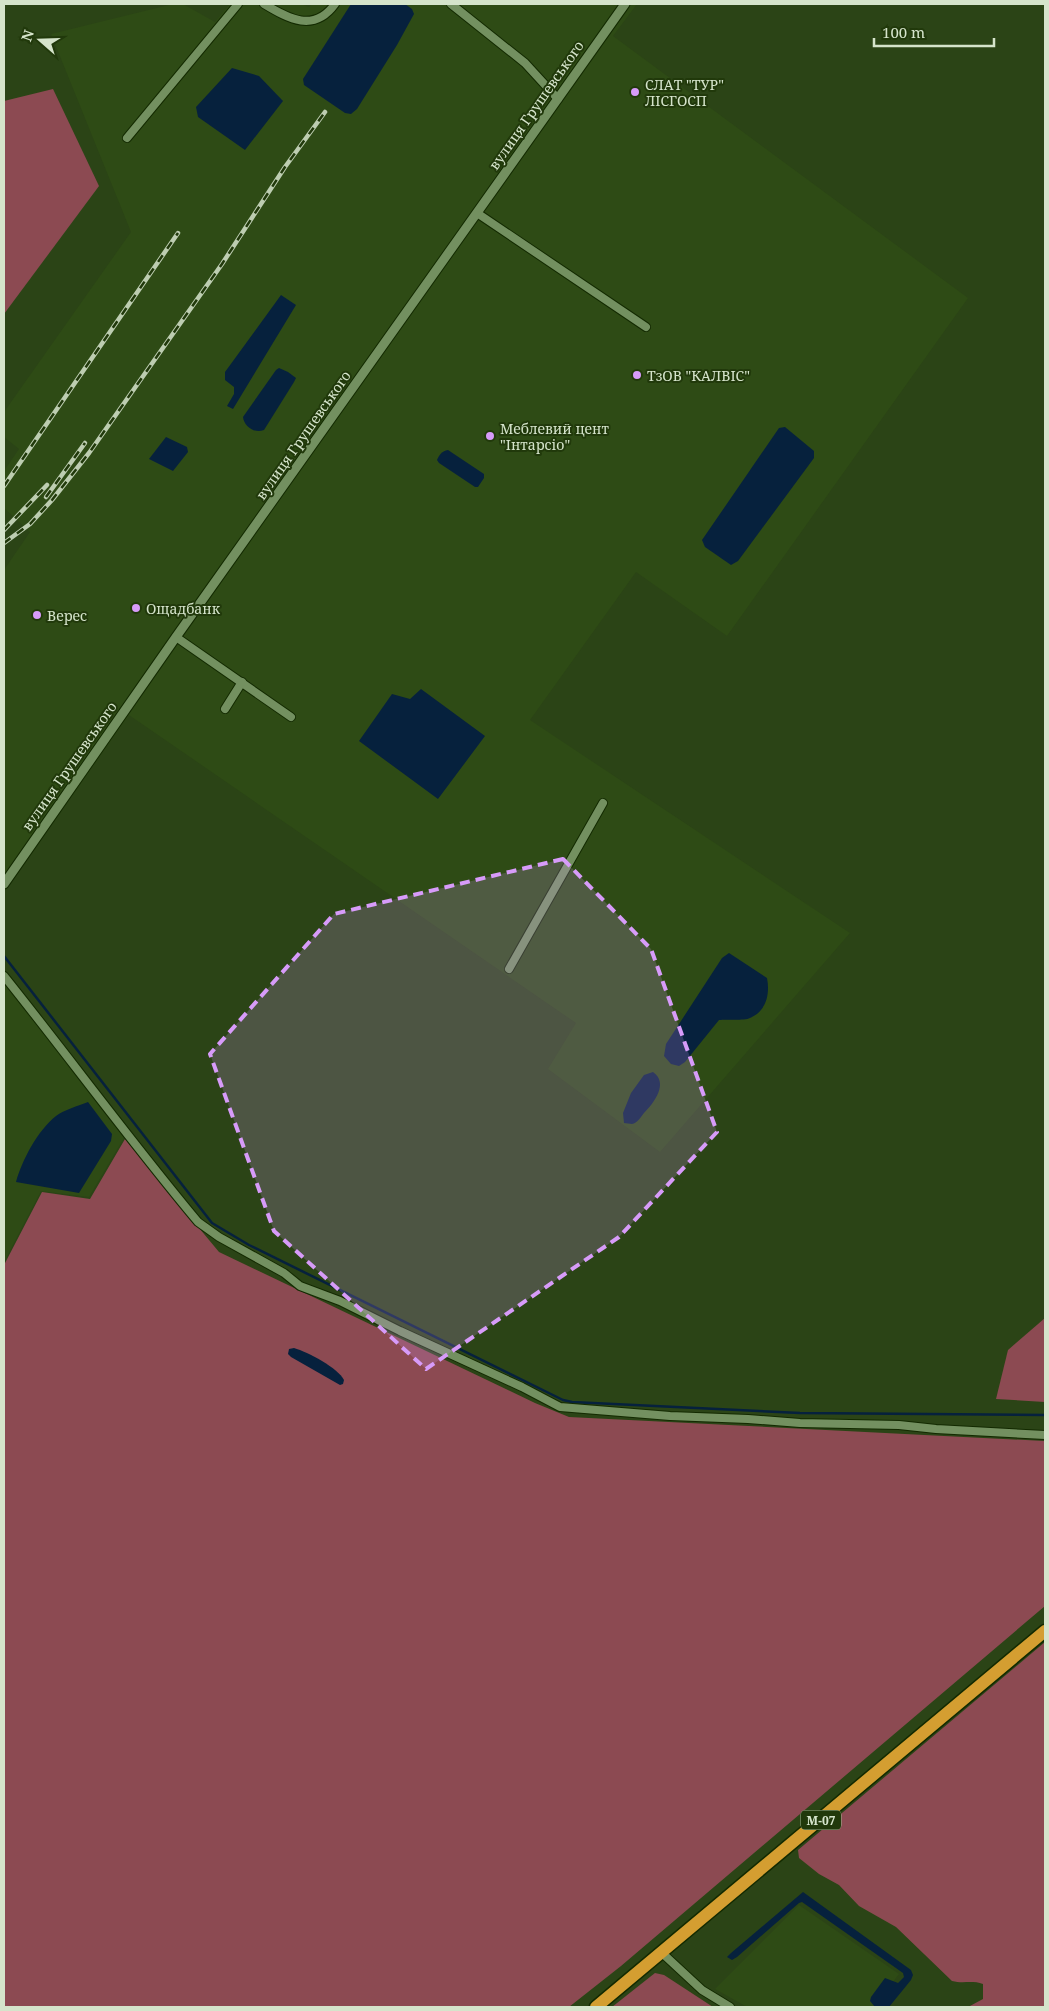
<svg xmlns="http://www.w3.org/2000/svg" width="1049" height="2011" viewBox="0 0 1049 2011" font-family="'Noto Serif',serif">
<rect width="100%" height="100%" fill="#2b4416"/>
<g fill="#2e4b15">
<path d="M173,4H183L215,22L230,4H301L309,7L312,4H637L613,36L968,298L727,636L636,572L530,720L850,933L660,1152L548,1069L576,1023L129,715L4,892V570L30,532L4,508V471L19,449L4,437V412L131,232L51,34Z"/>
<path d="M4,981L125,1136L89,1197L41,1191L4,1262Z"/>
<path d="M799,1905L899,1974L874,2007H747L715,1989Z"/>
</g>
<g fill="#8c4a52">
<path d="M53,89L99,186L4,314V101Z"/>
<path d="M125,1139L219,1252L535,1403L569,1417L1045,1441V1606L621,1966L569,2007H4V1265L42,1192L90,1199Z"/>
<path d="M1045,1318V1402L996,1399L1008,1350Z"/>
<path d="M1045,1642V2007H956H968L983,1999V1984C972,1980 963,1984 952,1981L896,1927L859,1906L839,1885L819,1874L799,1858L798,1850Z"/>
<path d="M655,1973L664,1975L713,2007H612Z"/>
</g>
<g fill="#06213d">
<path d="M351,4H405L412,9L414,14L397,45L357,109L351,114L345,113L304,85L303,79Z"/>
<path d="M232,68L259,76L283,101L245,150L198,117L196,107Z"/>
<path d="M281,295L296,305L233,409L227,406L234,394V387L225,380V372Z"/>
<path d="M279,368L288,372L296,378L294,382L264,430C254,434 244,426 243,417L276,370Z"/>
<path d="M785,427L814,451V458L738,561L731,565L705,547L702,540L779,428Z"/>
<path d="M166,437L187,447L188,452L173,471L149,459Z"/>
<path d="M448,450L484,474V478L478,487H475L439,463L437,460C439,455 442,451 448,450Z"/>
<path d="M421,689L485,736L438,799L359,741L392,694L410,699Z"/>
<path d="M729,953L767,978C770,993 767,1011 750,1018C744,1021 727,1019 719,1020L685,1062L679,1066L671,1064L664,1056L666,1044L722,958Z"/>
<path d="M653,1072C669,1083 654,1103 644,1113C641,1117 637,1123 632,1124C630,1124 626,1123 624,1123L623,1113L631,1093L644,1075Z"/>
<path d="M88,1102L112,1134L111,1141L79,1193L16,1182C22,1160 38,1130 56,1116C64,1110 78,1106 88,1102Z"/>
<path d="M294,1348C308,1352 338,1368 344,1380L343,1384L340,1385L291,1357L288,1354L289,1349Z"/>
<path d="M803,1892L911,1970L913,1975L911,1980L889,2007H875L870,2001L871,1997L885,1978L898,1983L904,1977L903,1973L802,1902L799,1903L737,1957L732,1960L727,1957L731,1953Z"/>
</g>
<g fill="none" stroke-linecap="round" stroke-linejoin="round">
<path stroke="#06213d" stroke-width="2.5" d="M4,956L212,1223L249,1245L563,1400L572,1402L800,1413L1045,1415"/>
<g stroke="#132a00" stroke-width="10">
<g id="minor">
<path d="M264,4C289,19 314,33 335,4"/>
<path d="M451,4L525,63L558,99"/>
<path d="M127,138L238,4"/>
<path d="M477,213L646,327"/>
<path d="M176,637L291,717"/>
<path d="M225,709L242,682"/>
<path d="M509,969L603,803"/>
<path d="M4,976C69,1057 131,1142 198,1222L219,1237L284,1273L300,1286L340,1301L400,1331L522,1387L560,1407L670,1416L748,1419L800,1423L899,1425L936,1429L1045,1435"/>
<path d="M661,1952L702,1990L730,2007"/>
</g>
</g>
<g stroke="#132a00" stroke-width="11">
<path id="tertiary" d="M4,884L176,637L625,4"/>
</g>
<g stroke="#132a00" stroke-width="15">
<path id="trunk" d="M596,2007L1045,1631"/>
</g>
<use href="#minor" stroke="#739060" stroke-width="8"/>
<use href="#tertiary" stroke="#739060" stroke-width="9"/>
<use href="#trunk" stroke="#d49e31" stroke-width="12"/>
<g stroke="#bdcdb1" stroke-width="4.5">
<g id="rail">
<path d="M4,486L178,233"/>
<path d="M46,497L85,443"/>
<path d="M4,530L47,485"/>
<path d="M4,543L30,524L52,500L89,453L222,264L285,167L325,112"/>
</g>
</g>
<use href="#rail" stroke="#21390b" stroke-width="2.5" stroke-dasharray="8" stroke-linecap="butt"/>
</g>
<path fill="#d79bf9" fill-opacity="0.2" stroke="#d79bf9" stroke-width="4" stroke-dasharray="10 6" stroke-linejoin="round" d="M563,859L651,949L717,1132L619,1237L426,1369L274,1231L210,1054L334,914Z"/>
<g fill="#d79bf9" stroke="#21390b" stroke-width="2">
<circle cx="635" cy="92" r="5"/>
<circle cx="637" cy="375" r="5"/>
<circle cx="490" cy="436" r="5"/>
<circle cx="136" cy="608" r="5"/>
<circle cx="37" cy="615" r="5"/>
</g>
<g text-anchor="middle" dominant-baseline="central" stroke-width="4" stroke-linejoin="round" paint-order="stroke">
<rect fill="#21390b" stroke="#9fb191" stroke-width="1" x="801" y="1810.5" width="40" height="19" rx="4"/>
<g font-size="12" font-weight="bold" fill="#d5e4cb">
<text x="821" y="1820">М-07</text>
</g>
<g font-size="14" fill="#d5e4cb" stroke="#21390b" text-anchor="start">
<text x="645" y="84">СЛАТ "ТУР"<tspan x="645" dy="16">ЛІСГОСП</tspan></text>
<text x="647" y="375">ТзОВ "КАЛВІС"</text>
<text x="500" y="428">Меблевий цент<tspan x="500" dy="16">"Інтарсіо"</tspan></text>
<text x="146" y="608">Ощадбанк</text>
<text x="47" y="615">Верес</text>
</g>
<g font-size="14" fill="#d5e4cb" stroke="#21390b">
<text transform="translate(536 105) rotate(-55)">вулиця Грушевського</text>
<text transform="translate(303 435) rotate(-55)">вулиця Грушевського</text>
<text transform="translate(69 766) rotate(-55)">вулиця Грушевського</text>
</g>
</g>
<rect width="1049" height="2011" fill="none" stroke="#d5e4cb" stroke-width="10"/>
<g transform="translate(40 40) rotate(290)" stroke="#21390b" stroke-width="4" paint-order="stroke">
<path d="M0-4L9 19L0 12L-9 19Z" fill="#d5e4cb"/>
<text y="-8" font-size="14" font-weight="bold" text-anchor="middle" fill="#d5e4cb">N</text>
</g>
<path d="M874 38v8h120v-8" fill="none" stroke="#d5e4cb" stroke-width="2.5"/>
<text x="882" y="38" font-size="15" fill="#d5e4cb" stroke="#21390b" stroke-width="4" paint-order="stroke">100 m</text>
</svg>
